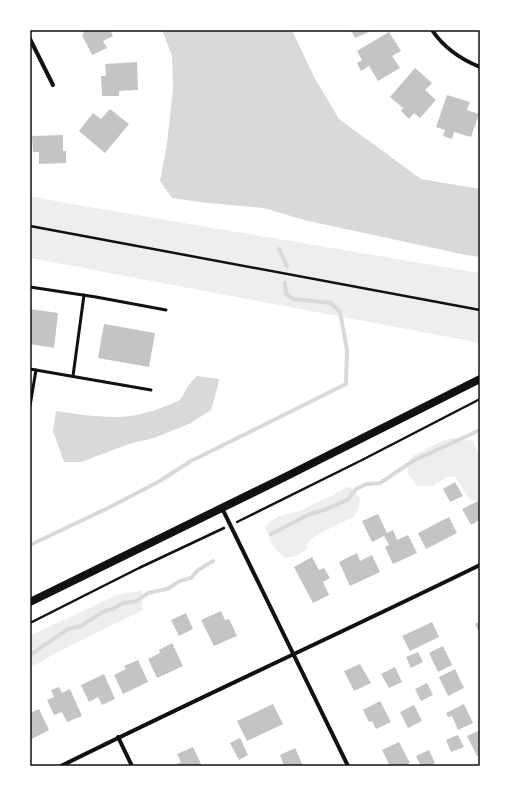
<svg xmlns="http://www.w3.org/2000/svg" width="510" height="796" viewBox="0 0 510 796" font-family="'Fira Sans',sans-serif">
<rect width="100%" height="100%" fill="#fff"/>
<g fill="#eee">
<path d="M30,196L66,203L480,273V343L30,258Z"/>
<path d="M454,438L473,441L480,457V501L470,500L455,477C444,474 441,483 431,486C427,487 421,486 417,486L407,472L411,457L442,441Z"/>
<path d="M347,487L352,488L360,498L359,507L354,517C348,519 313,536 309,541C307,543 307,546 306,550L296,556L285,558C272,546 270,542 265,526L277,517L303,510L315,503L332,496Z"/>
<path d="M142,590L143,610L59,651L30,668V636L116,595Z"/>
</g>
<g fill="#d9d9d9">
<path d="M162,30H292L314,77L339,119L421,179L480,189V257L466,255L304,220L264,208L207,203L172,198L160,181L167,144L173,88L172,56Z"/>
<path d="M197,376L219,379L217,389L211,410L189,424L154,438L129,444L81,462H64L53,431L56,411C83,415 119,421 145,413C157,410 169,405 180,400L190,383Z"/>
</g>
<g fill="none" stroke-linecap="round" stroke-linejoin="round">
<g stroke="#d9d9d9" stroke-width="4">
<path d="M279,249L287,266"/>
<path d="M271,534L308,515L329,508L347,500L356,489L367,484L380,483L413,461L480,430"/>
<path d="M30,545L108,508L158,482L191,461L346,384L347,350L340,312L331,303L293,299L286,294L285,283"/>
<path d="M30,655L68,629L81,626L104,611L113,609L123,603L137,601L148,593L167,589L180,581L191,578L198,570L213,561"/>
</g>
</g>
<g fill="#c4c4c4">
<path d="M82,30H110L113,36L103,41L107,48L92,55L82,35L84,34Z"/>
<path d="M351,30H373L355,38Z"/>
<path d="M389,32L401,51L392,56L400,68L378,81L369,66L361,71L357,63L362,60L357,51Z"/>
<path d="M137,62L138,90L119,91V96H102L101,76H106L105,64Z"/>
<path d="M415,68L432,83L425,90L436,100L420,118L414,113L409,119L401,111L403,108L390,97Z"/>
<path d="M447,95L470,102L467,110L479,114L471,137L454,132L452,139L443,136L445,130L436,127Z"/>
<path d="M110,109L129,124L105,153L79,131L93,113L101,119Z"/>
<path d="M63,135V151H66V163L39,164V152H33L32,136Z"/>
<path d="M30,309L58,313L54,348L30,344Z"/>
<path d="M104,324L155,333L149,367L98,358Z"/>
<path d="M455,482L463,496L450,502L443,489Z"/>
<path d="M480,500V520L471,525L462,509Z"/>
<path d="M378,514L387,533L393,530L397,540L408,535L417,553L393,564L385,547L389,545L384,536L372,542L362,521Z"/>
<path d="M449,517L457,533L426,549L418,533Z"/>
<path d="M357,553L360,561L372,555L380,572L350,586L339,562Z"/>
<path d="M312,557L319,570L324,568L330,578L323,582L329,595L313,603L294,567Z"/>
<path d="M221,611L225,620L229,619L237,636L214,646L201,620Z"/>
<path d="M186,613L193,629L179,636L171,620Z"/>
<path d="M480,621V634L475,624Z"/>
<path d="M432,622L439,637L410,651L402,636Z"/>
<path d="M172,643L183,666L157,678L148,659L160,653L159,650Z"/>
<path d="M443,646L452,665L438,672L429,653Z"/>
<path d="M418,652L423,662L411,668L406,657Z"/>
<path d="M138,660L148,682L123,694L114,675L126,669L124,666Z"/>
<path d="M360,664L371,683L354,691L344,671Z"/>
<path d="M395,667L402,682L389,688L381,674Z"/>
<path d="M455,669L464,688L448,696L439,677Z"/>
<path d="M104,674L115,699L102,705L98,697L89,702L81,685Z"/>
<path d="M427,683L433,695L421,701L415,689Z"/>
<path d="M59,687L62,693L70,689L82,716L67,722L62,712L54,715L47,700L54,697L51,690Z"/>
<path d="M380,701L391,722L376,729L372,721L369,722L363,710Z"/>
<path d="M273,704L283,724L247,741L237,721Z"/>
<path d="M464,704L473,723L458,730L452,716L448,717L446,713Z"/>
<path d="M414,705L422,721L408,728L400,712Z"/>
<path d="M39,709L49,730L30,740V713Z"/>
<path d="M480,730V755L477,756L467,736Z"/>
<path d="M458,735L464,747L451,752L446,740Z"/>
<path d="M240,738L248,755L239,760L230,743Z"/>
<path d="M399,742L410,763L403,766H390L382,750Z"/>
<path d="M193,747L202,766H173L181,762L177,754Z"/>
<path d="M295,748L303,766H284L280,755Z"/>
<path d="M429,750L435,763L428,766H421L416,756Z"/>
</g>
<g fill="none" stroke-linecap="round" stroke-linejoin="round">
<g stroke="#111" stroke-width="2.5">
<path d="M30,226L480,310"/>
<path d="M237,522L364,459L480,399"/>
<path d="M30,623L139,568L224,528"/>
</g>
<g stroke="#111" stroke-width="3">
<path d="M30,287L96,297L166,310"/>
<path d="M30,369L151,390"/>
<path d="M73,376L84,295"/>
<path d="M30,406L36,370"/>
</g>
<g stroke="#111" stroke-width="4">
<path d="M432,30C444,48 460,59 480,67"/>
<path d="M30,39L53,85"/>
<path d="M222,508L348,766"/>
<path d="M118,737L132,766"/>
<path d="M61,766C200,697 341,633 480,565"/>
</g>
<path stroke="#111" stroke-width="8" d="M30,602L283,478L480,379"/>
</g>
<rect width="510" height="796" fill="none" stroke="#ffffff" stroke-width="62"/>
<rect x="31" y="31" width="448" height="734" fill="none" stroke="#111" stroke-width="1.5"/>
</svg>
